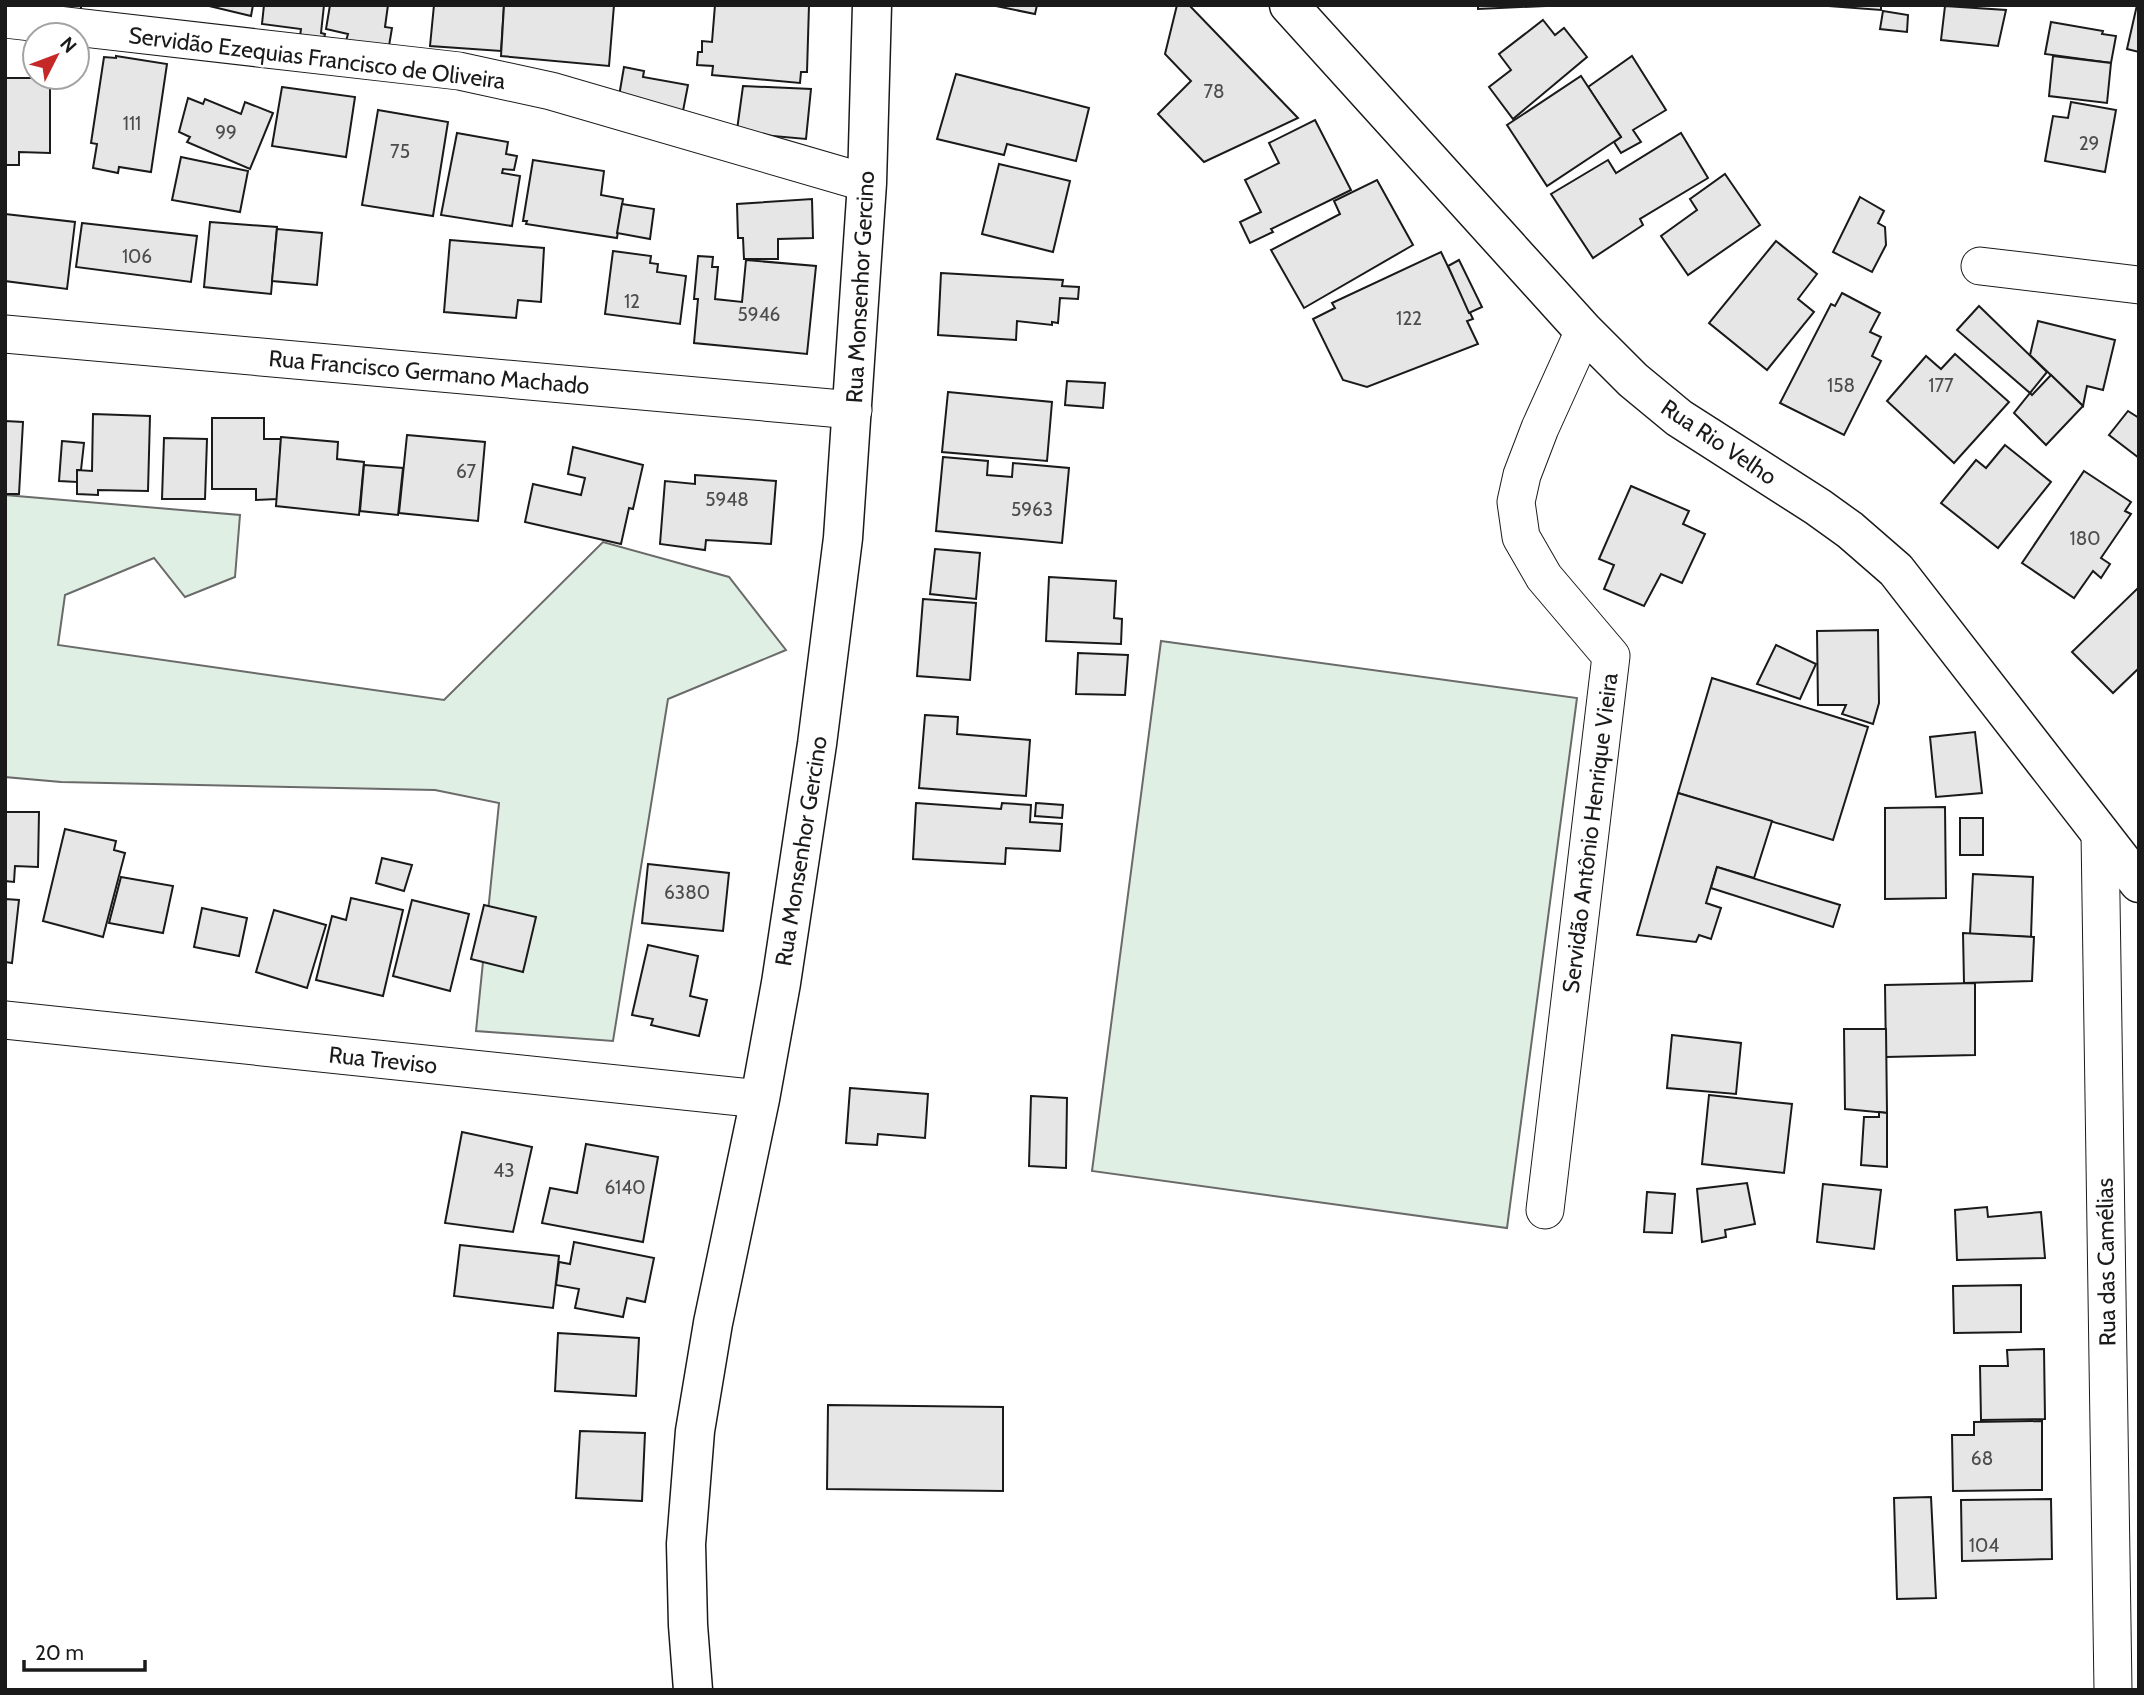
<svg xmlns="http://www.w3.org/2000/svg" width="2144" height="1695" viewBox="0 0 2144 1695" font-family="Cabin,sans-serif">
<rect width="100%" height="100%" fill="#fff"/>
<g fill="#e0efe3" stroke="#6a6a6a" stroke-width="2">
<path d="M5,495L240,515L235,577L185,597L154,558L65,595L58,645L444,700L603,542L729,577L786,650L668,699L613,1041L476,1031L499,803L435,790L61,782L5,777Z"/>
<path d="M1161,641L1577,698L1507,1228L1092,1171Z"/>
</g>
<g fill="#e6e6e6" stroke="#1a1a1a" stroke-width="2">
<path d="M5,5H81V10Z"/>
<path d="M205,5H253L251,16Z"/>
<path d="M264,5H324L321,33L325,34L324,38L300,36L301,29L262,24Z"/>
<path d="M330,5H388L385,27L392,28L389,46L346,41L348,34L326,29Z"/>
<path d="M434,5H504L501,51L430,46Z"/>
<path d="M504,5H614L609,66L501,56Z"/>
<path d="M715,5H809L807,72H801L800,83L712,75L713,66L697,65L698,52H702V41L712,42Z"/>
<path d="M991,5H1037L1035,14Z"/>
<path d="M1177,5H1189L1298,118L1204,162L1158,114L1191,81L1165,54Z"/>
<path d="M1478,5H1545V6L1478,9Z"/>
<path d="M1815,5H1881V10Z"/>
<path d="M2137,5H2139V52L2127,49Z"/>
<path d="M1945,6L2006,10L1998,46L1941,40Z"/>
<path d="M1883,11L1908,15L1907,32L1880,29Z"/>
<path d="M1543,20L1555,35L1564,28L1587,57L1513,119L1489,87L1511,70L1499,54Z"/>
<path d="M2051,22L2103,31L2102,34L2116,36L2111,63L2045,54Z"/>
<path d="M116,56L167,64L151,172L119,167L118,173L93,168L97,144L91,143L104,57L116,58Z"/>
<path d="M1632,56L1666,110L1633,130L1641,142L1621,153L1614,142L1621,137L1588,87Z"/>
<path d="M2053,56L2111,63L2107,103L2049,96Z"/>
<path d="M624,67L644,71L643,77L688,85L683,111L618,102Z"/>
<path d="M956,74L1089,108L1076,161L1007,144L1004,155L937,139Z"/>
<path d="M1581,76L1621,137L1547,186L1507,125Z"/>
<path d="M5,78H50V153L19,152V165H5Z"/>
<path d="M743,86L811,89L806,139L750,134L737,130Z"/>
<path d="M282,87L355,97L346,157L272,146Z"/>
<path d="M188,98L203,104L205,99L241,114L245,102L273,113L250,169L187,142L190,137L179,132Z"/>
<path d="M2071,102L2116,110L2105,172L2045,161L2053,116L2068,118Z"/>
<path d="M378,110L448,122L433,216L362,205Z"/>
<path d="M1315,120L1351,190L1271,229L1273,232L1250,243L1240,222L1261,212L1245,180L1279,163L1269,143Z"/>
<path d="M457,133L508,142L506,154L517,156L514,170L503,169L502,173L520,176L512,226L441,215Z"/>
<path d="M1681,133L1708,178L1640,219L1643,225L1593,258L1551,194L1608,160L1616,173Z"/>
<path d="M181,157L248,171L240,212L172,200Z"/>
<path d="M533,160L604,171L601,195L623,199L617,238L526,224L527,221H523Z"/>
<path d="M999,164L1070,181L1053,252L982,234Z"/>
<path d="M1725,174L1760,225L1688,275L1661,236L1697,210L1690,199Z"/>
<path d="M1377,180L1413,245L1304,308L1271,250L1340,214L1334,201Z"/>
<path d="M1860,197L1884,211L1878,223L1885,227L1886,245L1872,272L1833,252Z"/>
<path d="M812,199L813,238L778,239V259H744L743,238H738L737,204Z"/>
<path d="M622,204L654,209L650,239L617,233Z"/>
<path d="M5,214L75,222L67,289L5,281Z"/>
<path d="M210,222L277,227L271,294L204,287Z"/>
<path d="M82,223L197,236L191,282L76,267Z"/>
<path d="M277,229L322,233L317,285L272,281Z"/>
<path d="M450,240L544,248L541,302L518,300L516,318L444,312Z"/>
<path d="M1776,241L1817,274L1798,299L1814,312L1767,370L1709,323Z"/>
<path d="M613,251L651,256L650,263L658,264L657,272L686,276L680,324L605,314Z"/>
<path d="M1441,252L1473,319L1467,321L1478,344L1367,387L1343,380L1313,319L1335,308L1332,303Z"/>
<path d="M698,256L713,257L712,267H718L715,299L742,302L746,260L816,266L807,354L694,343L698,299H694Z"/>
<path d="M1459,260L1482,307L1469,313L1448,266Z"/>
<path d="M941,273L1063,280L1062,286L1079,287L1078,299L1060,298L1058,323L1052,322V325L1017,321L1016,340L938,335Z"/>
<path d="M1842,293L1880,313L1870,332L1881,337L1872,356L1881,361L1844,435L1780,403L1831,304L1835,306Z"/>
<path d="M1979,306L2047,372L2030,393L1957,330Z"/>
<path d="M2038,321L2115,340L2103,390L2087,386L2083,406L2030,355Z"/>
<path d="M1955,354L2009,402L1954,463L1887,401L1926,356L1941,369Z"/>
<path d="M2051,375L2083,406L2046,445L2014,413L2030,393L2032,395Z"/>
<path d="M1067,381L1105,383L1103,408L1065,405Z"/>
<path d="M948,392L1052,402L1047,461L942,452Z"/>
<path d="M2128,411L2139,418V458L2109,435Z"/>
<path d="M93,414L150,416L148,491L98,490V495L77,494V470L92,471Z"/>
<path d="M212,418H264V439H281L277,499L256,500V489H212Z"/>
<path d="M5,421L23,422L19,494H5Z"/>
<path d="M407,435L485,442L478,521L399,513Z"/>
<path d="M281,437L338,442L337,459L364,462L359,515L276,506Z"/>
<path d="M164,438L207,439L205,499H162Z"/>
<path d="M62,441L84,443L81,470H77V482L59,481Z"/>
<path d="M2005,445L2051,482L1998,548L1941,503L1976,460L1986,468Z"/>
<path d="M573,447L643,465L633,509L629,508L621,544L525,522L533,484L581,495L585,478L568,474Z"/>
<path d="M943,457L988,461L987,475L1012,477L1013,463L1069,468L1062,543L936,531Z"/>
<path d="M364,465L403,468L398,515L360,511Z"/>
<path d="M2084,471L2131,502L2125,511L2131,514L2101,558L2110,564L2101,578L2093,571L2074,598L2022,563Z"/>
<path d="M695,475L776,481L771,544L706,540L705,550L660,544L665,481L695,484Z"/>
<path d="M1631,486L1689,511L1683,524L1705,534L1682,583L1661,574L1644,606L1604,589L1614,565L1599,559Z"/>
<path d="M935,549L980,553L976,599L930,594Z"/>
<path d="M1049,577L1116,581L1114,618L1122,619L1121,644L1046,641Z"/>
<path d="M2139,587V668L2113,693L2072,652Z"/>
<path d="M923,599L976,603L970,680L917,676Z"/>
<path d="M1878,630L1879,703L1873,724L1842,714L1846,705H1818L1817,631Z"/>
<path d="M1776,645L1816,664L1800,699L1757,684Z"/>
<path d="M1078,653L1128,655L1125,695L1076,694Z"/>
<path d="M1712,678L1868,727L1833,840L1678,793Z"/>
<path d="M925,715L958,717L957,734L1030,740L1026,796L919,788Z"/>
<path d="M1975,732L1982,793L1936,797L1930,737Z"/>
<path d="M1678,793L1772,821L1754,878L1717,867L1706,903L1721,908L1711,939L1699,935L1696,942L1637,935Z"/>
<path d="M916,803L1001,809L1002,803L1031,805L1030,822L1062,824L1060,851L1006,848L1005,864L913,859Z"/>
<path d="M1036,803L1063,805L1062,818L1035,816Z"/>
<path d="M1945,807L1946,898L1885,899V808Z"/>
<path d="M5,812H39L38,867L15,866L14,882L5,881Z"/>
<rect x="1960" y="818" width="23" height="37"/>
<path d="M65,829L116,841L114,850L125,853L103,937L43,921Z"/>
<path d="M382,858L412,865L404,891L376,883Z"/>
<path d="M648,864L729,873L723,931L642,923Z"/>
<path d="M1717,867L1840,905L1833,927L1711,888Z"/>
<path d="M1973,874L2033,877L2031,937L1970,934Z"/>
<path d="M121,877L173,886L163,933L109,923Z"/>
<path d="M351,898L403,910L383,996L316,980L332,916L346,920Z"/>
<path d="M5,899L19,900L12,963L5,962Z"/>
<path d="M412,900L469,914L450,991L393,976Z"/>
<path d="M484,905L536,917L523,972L471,959Z"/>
<path d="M202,908L247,918L239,956L194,947Z"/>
<path d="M274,910L326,925L307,988L256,972Z"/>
<path d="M1963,933L2034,937L2032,981L1964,983Z"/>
<path d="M648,945L698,956L690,996L707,1000L699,1036L651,1025L653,1019L632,1015Z"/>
<path d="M1975,983V1055L1886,1057L1885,985Z"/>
<path d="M1844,1029H1886L1887,1113L1845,1109Z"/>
<path d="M1672,1035L1741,1043L1736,1094L1667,1088Z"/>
<path d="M850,1088L928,1094L925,1138L878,1134L877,1145L846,1143Z"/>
<path d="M1709,1095L1792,1104L1784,1173L1702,1164Z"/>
<path d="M1031,1096L1067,1098L1066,1168L1029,1166Z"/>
<path d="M1879,1112L1887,1113V1167L1861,1165L1864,1117H1879Z"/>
<path d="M462,1132L532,1147L513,1232L445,1223Z"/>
<path d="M586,1144L658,1157L643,1242L542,1223L550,1188L577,1193Z"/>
<path d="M1747,1183L1755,1224L1725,1230L1726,1237L1702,1242L1697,1189Z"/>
<path d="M1823,1184L1881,1190L1874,1249L1817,1242Z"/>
<path d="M1647,1192L1675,1194L1672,1233L1644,1232Z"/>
<path d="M1987,1207L1988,1217L2041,1212L2045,1258L1957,1260L1955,1210Z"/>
<path d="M574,1242L654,1258L645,1302L627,1298L623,1317L575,1308L579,1289L556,1285L559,1262L570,1264Z"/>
<path d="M460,1245L559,1256L553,1308L454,1296Z"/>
<path d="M2021,1285V1332L1954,1333L1953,1286Z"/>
<path d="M558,1333L639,1338L636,1396L555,1391Z"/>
<path d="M2044,1349L2045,1419L1981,1420L1980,1366H2008L2007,1350Z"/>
<path d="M828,1405L1003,1407V1491L827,1489Z"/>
<path d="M2042,1421V1490L1953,1491L1952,1435H1974V1422Z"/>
<path d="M580,1431L645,1433L642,1501L576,1498Z"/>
<path d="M1931,1497L1936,1598L1897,1599L1894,1498Z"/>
<path d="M2051,1499L2052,1559L1962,1561L1961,1500Z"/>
</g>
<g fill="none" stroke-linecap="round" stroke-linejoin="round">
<g stroke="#1a1a1a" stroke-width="39">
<g id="minor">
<path d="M5,19L459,71L551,91L867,183"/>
<path d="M1980,266L2139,285"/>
<path d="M5,334L853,410"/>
<path d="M2100,833L2113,1690"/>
<path d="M5,1020L760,1099"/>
<path d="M1545,1210L1611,656L1544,577L1521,537L1516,502L1522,475L1540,428L1584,331"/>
</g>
</g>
<g stroke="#1a1a1a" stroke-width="41">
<path id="tertiary" d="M1289,5L1584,331L1633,380L1679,418L1818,507L1850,530L1896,570L2139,883"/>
</g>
<g stroke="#1a1a1a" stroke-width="41">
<path id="primary" d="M693,1690L688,1625L686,1544L695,1431L713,1323L760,1099L781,983L817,744L843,538L867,183L872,5"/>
</g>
<use href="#minor" stroke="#fff" stroke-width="37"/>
<use href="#tertiary" stroke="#fff" stroke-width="38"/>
<use href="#primary" stroke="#fff" stroke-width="38"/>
</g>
<g text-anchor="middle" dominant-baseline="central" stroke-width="5" stroke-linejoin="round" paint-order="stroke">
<g font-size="19" fill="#4d4d4d">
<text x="1214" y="91">78</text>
<text x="132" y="123">111</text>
<text x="226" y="132">99</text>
<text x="2089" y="143">29</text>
<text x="400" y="151">75</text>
<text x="137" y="256">106</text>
<text x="632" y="301">12</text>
<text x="759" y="314">5946</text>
<text x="1409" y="318">122</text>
<text x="1841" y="385">158</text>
<text x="1941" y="385">177</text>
<text x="466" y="471">67</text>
<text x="727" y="499">5948</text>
<text x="1032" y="509">5963</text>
<text x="2085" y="538">180</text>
<text x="687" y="892">6380</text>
<text x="504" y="1170">43</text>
<text x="625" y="1187">6140</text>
<text x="1982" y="1458">68</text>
<text x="1984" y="1545">104</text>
</g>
<g font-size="23" fill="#1a1a1a" stroke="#fff">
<text transform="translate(317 58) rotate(7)">Servidão Ezequias Francisco de Oliveira</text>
<text transform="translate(860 287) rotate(-87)">Rua Monsenhor Gercino</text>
<text transform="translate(429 372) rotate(5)">Rua Francisco Germano Machado</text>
<text transform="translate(1719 442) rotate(34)">Rua Rio Velho</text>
<text transform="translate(1590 833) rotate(-83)">Servidão Antônio Henrique Vieira</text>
<text transform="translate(801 851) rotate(-81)">Rua Monsenhor Gercino</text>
<text transform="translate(383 1060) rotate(6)">Rua Treviso</text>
<text transform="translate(2106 1262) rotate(-91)">Rua das Camélias</text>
</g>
</g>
<rect width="2144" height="1695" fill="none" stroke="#1a1a1a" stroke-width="14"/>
<g transform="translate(56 56) rotate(48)"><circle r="33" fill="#ffffff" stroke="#a3a3a3" stroke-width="2"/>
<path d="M0-5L12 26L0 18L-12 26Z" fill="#c62828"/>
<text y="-10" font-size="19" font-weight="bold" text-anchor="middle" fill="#1a1a1a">N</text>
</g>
<path d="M24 1660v10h121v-10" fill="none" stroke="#1a1a1a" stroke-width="3.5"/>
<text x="35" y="1660" font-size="21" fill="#1a1a1a" stroke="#ffffff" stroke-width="5" paint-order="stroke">20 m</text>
</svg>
